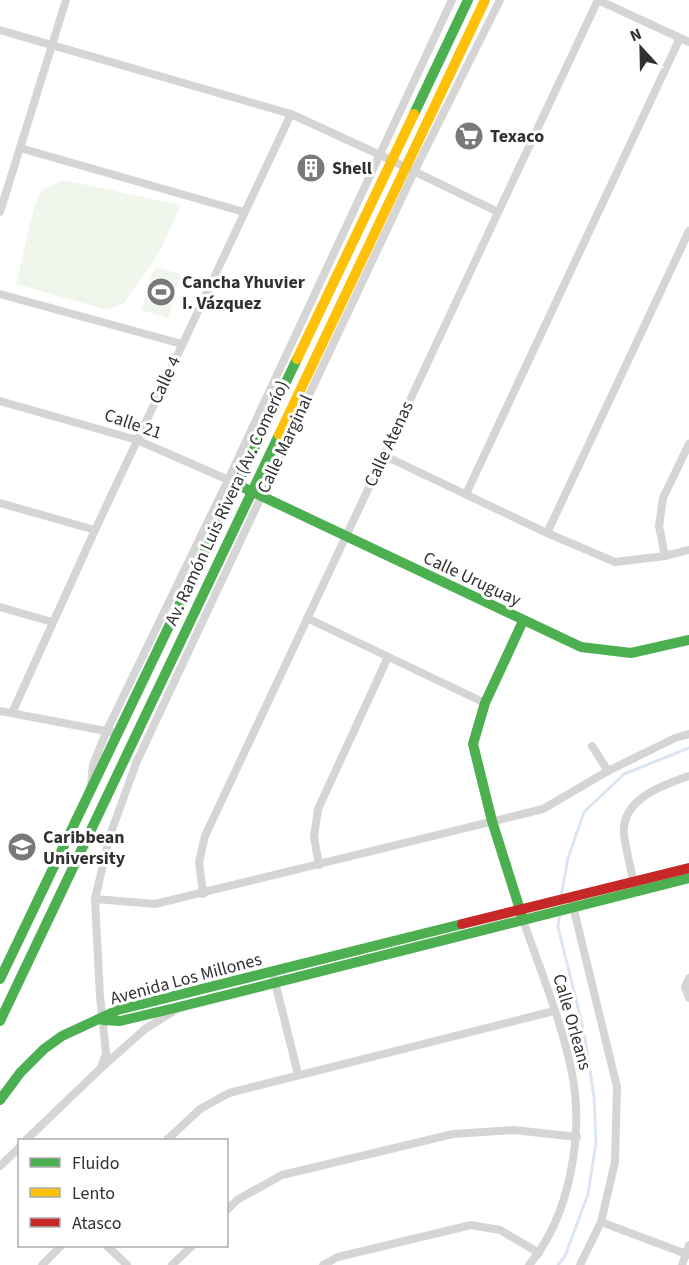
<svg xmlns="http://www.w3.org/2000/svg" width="689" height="1265" viewBox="0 0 689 1265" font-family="'Source Sans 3',sans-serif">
<rect width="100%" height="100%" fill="#fff"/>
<g fill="#f1f6ed">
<path d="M63,180L181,205L158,255L124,303L107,310L16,284L35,205L42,190Z"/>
<path d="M156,267L181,274L168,318L141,310L152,272Z"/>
</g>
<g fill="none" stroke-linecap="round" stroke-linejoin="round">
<g stroke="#dbe6f2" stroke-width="3">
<path d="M561,897L568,858L584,812L624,774L689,748"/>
<path d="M558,1265L565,1256L588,1194L596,1143L594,1097L584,1032L558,927L560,912"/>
</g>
<g stroke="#d5d5d5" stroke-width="8">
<path d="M598,0L689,42"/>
<path d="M0,30L291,114L391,160L498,212"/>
<path d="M20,148L244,212"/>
<path d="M0,212L66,0"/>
<path d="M0,294L182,344"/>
<path d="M0,401L137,440L231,481"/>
<path d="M383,455L547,533L615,562L665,556L689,550"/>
<path d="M466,494L680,38"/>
<path d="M0,503L95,530"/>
<path d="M547,533L689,231"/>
<path d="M665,556L659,526L663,498L689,444"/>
<path d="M0,607L52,622"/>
<path d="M307,618L485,703"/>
<path d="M0,711L111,732"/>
<path d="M12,713L95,530L291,114"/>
<path d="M592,746L608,771"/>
<path d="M91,786L93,765L107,730L228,480L452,0"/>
<path d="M319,865L314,837L318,809L388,657"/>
<path d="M634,885C631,868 626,851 624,834C621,799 663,785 689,776"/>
<path d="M203,894L199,862L205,836L598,0"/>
<path d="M95,899L155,904L543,809L608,771L675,738L689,734"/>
<path d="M572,902L617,1087L615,1162L601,1222L580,1265"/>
<path d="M523,920C540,969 562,1023 572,1073C584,1135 570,1216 529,1265"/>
<path d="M274,978L298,1074"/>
<path d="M689,978L685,987L689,998"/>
<path d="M101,1068L106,1053L100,996L95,899L110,835L137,761L414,172L500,0"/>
<path d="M26,1140L101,1068L145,1029L177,1009"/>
<path d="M167,1140L200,1109L229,1093L554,1011"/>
<path d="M0,1166L20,1147"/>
<path d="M226,1211L237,1200L282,1175L453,1134L514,1130L577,1137"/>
<path d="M601,1222L689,1255"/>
<path d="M107,1246L127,1265"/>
<path d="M42,1265L61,1246"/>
<path d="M172,1265L192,1246"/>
<path d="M323,1265L338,1257L471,1225L500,1230L539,1253"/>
<path d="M682,1265L689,1245"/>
</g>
<g stroke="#4caf50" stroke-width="10">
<path d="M414,114L468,0"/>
<path d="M238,485L581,647L631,653L689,640"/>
<path d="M522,916L492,821L473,744L485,703L523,621"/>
<path d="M0,979L297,359"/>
<path d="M103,1020L120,1021L183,1006L689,878"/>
<path d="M0,1021L279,435"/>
<path d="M0,1100L20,1073L44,1049L62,1036L118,1010L462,924"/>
</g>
<g stroke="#ffc107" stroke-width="10">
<path d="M297,359L414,114"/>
<path d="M279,435L485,0"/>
</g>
<path stroke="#c62828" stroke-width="10" d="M462,924L689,868"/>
</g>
<defs>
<g id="supermarket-disc" transform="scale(1.5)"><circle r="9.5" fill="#797979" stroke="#fff"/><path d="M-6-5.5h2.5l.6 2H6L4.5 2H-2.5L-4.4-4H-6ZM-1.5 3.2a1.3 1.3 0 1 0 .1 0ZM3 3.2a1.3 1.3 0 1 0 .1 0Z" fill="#fff"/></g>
<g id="building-disc" transform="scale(1.5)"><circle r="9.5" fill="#797979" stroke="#fff"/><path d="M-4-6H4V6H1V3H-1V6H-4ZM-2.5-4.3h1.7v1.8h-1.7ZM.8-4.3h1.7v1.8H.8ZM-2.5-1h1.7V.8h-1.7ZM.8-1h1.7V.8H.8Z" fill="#fff"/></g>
<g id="stadium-disc" transform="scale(1.5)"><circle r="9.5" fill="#797979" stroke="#fff"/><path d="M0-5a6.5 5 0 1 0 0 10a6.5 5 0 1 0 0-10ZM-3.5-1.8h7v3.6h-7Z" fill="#fff"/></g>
<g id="university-disc" transform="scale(1.5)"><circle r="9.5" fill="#797979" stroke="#fff"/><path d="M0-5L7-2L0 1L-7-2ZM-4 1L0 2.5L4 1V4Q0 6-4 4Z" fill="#fff"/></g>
</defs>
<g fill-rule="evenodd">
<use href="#supermarket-disc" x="469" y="136"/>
<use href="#building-disc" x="311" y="168"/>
<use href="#stadium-disc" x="161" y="292"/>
<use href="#university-disc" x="22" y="847"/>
</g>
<g text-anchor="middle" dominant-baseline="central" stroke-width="6" stroke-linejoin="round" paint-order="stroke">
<g font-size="18" font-weight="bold" fill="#313131" stroke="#fff" text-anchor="start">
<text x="490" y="136">Texaco</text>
<text x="332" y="168">Shell</text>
<text x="182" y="282">Cancha Yhuvier<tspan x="182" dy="21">I. Vázquez</tspan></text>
<text x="43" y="837">Caribbean<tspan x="43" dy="21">University</tspan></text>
</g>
<g font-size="18" fill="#313131" stroke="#fff">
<text transform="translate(165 380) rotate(-65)">Calle 4</text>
<text transform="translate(133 424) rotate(19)">Calle 21</text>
<text transform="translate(285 444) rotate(-65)">Calle Marginal</text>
<text transform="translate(389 444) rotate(-65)">Calle Atenas</text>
<text transform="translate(227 503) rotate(-65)">Av. Ramón Luis Rivera (Av. Comerío)</text>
<text transform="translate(472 579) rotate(25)">Calle Uruguay</text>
<text transform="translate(186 979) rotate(-15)">Avenida Los Millones</text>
<text transform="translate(572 1022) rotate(74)">Calle Orleans</text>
</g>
</g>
<rect x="18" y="1139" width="210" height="108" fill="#ffffff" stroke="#adadad" stroke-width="1.5"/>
<rect x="30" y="1158" width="30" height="9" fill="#4caf50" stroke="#adadad" stroke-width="1.5"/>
<text x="72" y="1169" font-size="18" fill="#313131">Fluido</text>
<rect x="30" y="1188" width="30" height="9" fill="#ffc107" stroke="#adadad" stroke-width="1.5"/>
<text x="72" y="1199" font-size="18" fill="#313131">Lento</text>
<rect x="30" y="1218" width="30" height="9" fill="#c62828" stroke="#adadad" stroke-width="1.5"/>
<text x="72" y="1229" font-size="18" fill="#313131">Atasco</text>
<g transform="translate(641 48) rotate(338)" stroke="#ffffff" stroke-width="4.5" paint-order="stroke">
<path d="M0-4.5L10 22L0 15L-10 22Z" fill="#313131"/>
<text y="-9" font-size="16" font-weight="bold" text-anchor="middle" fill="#313131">N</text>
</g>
</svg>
